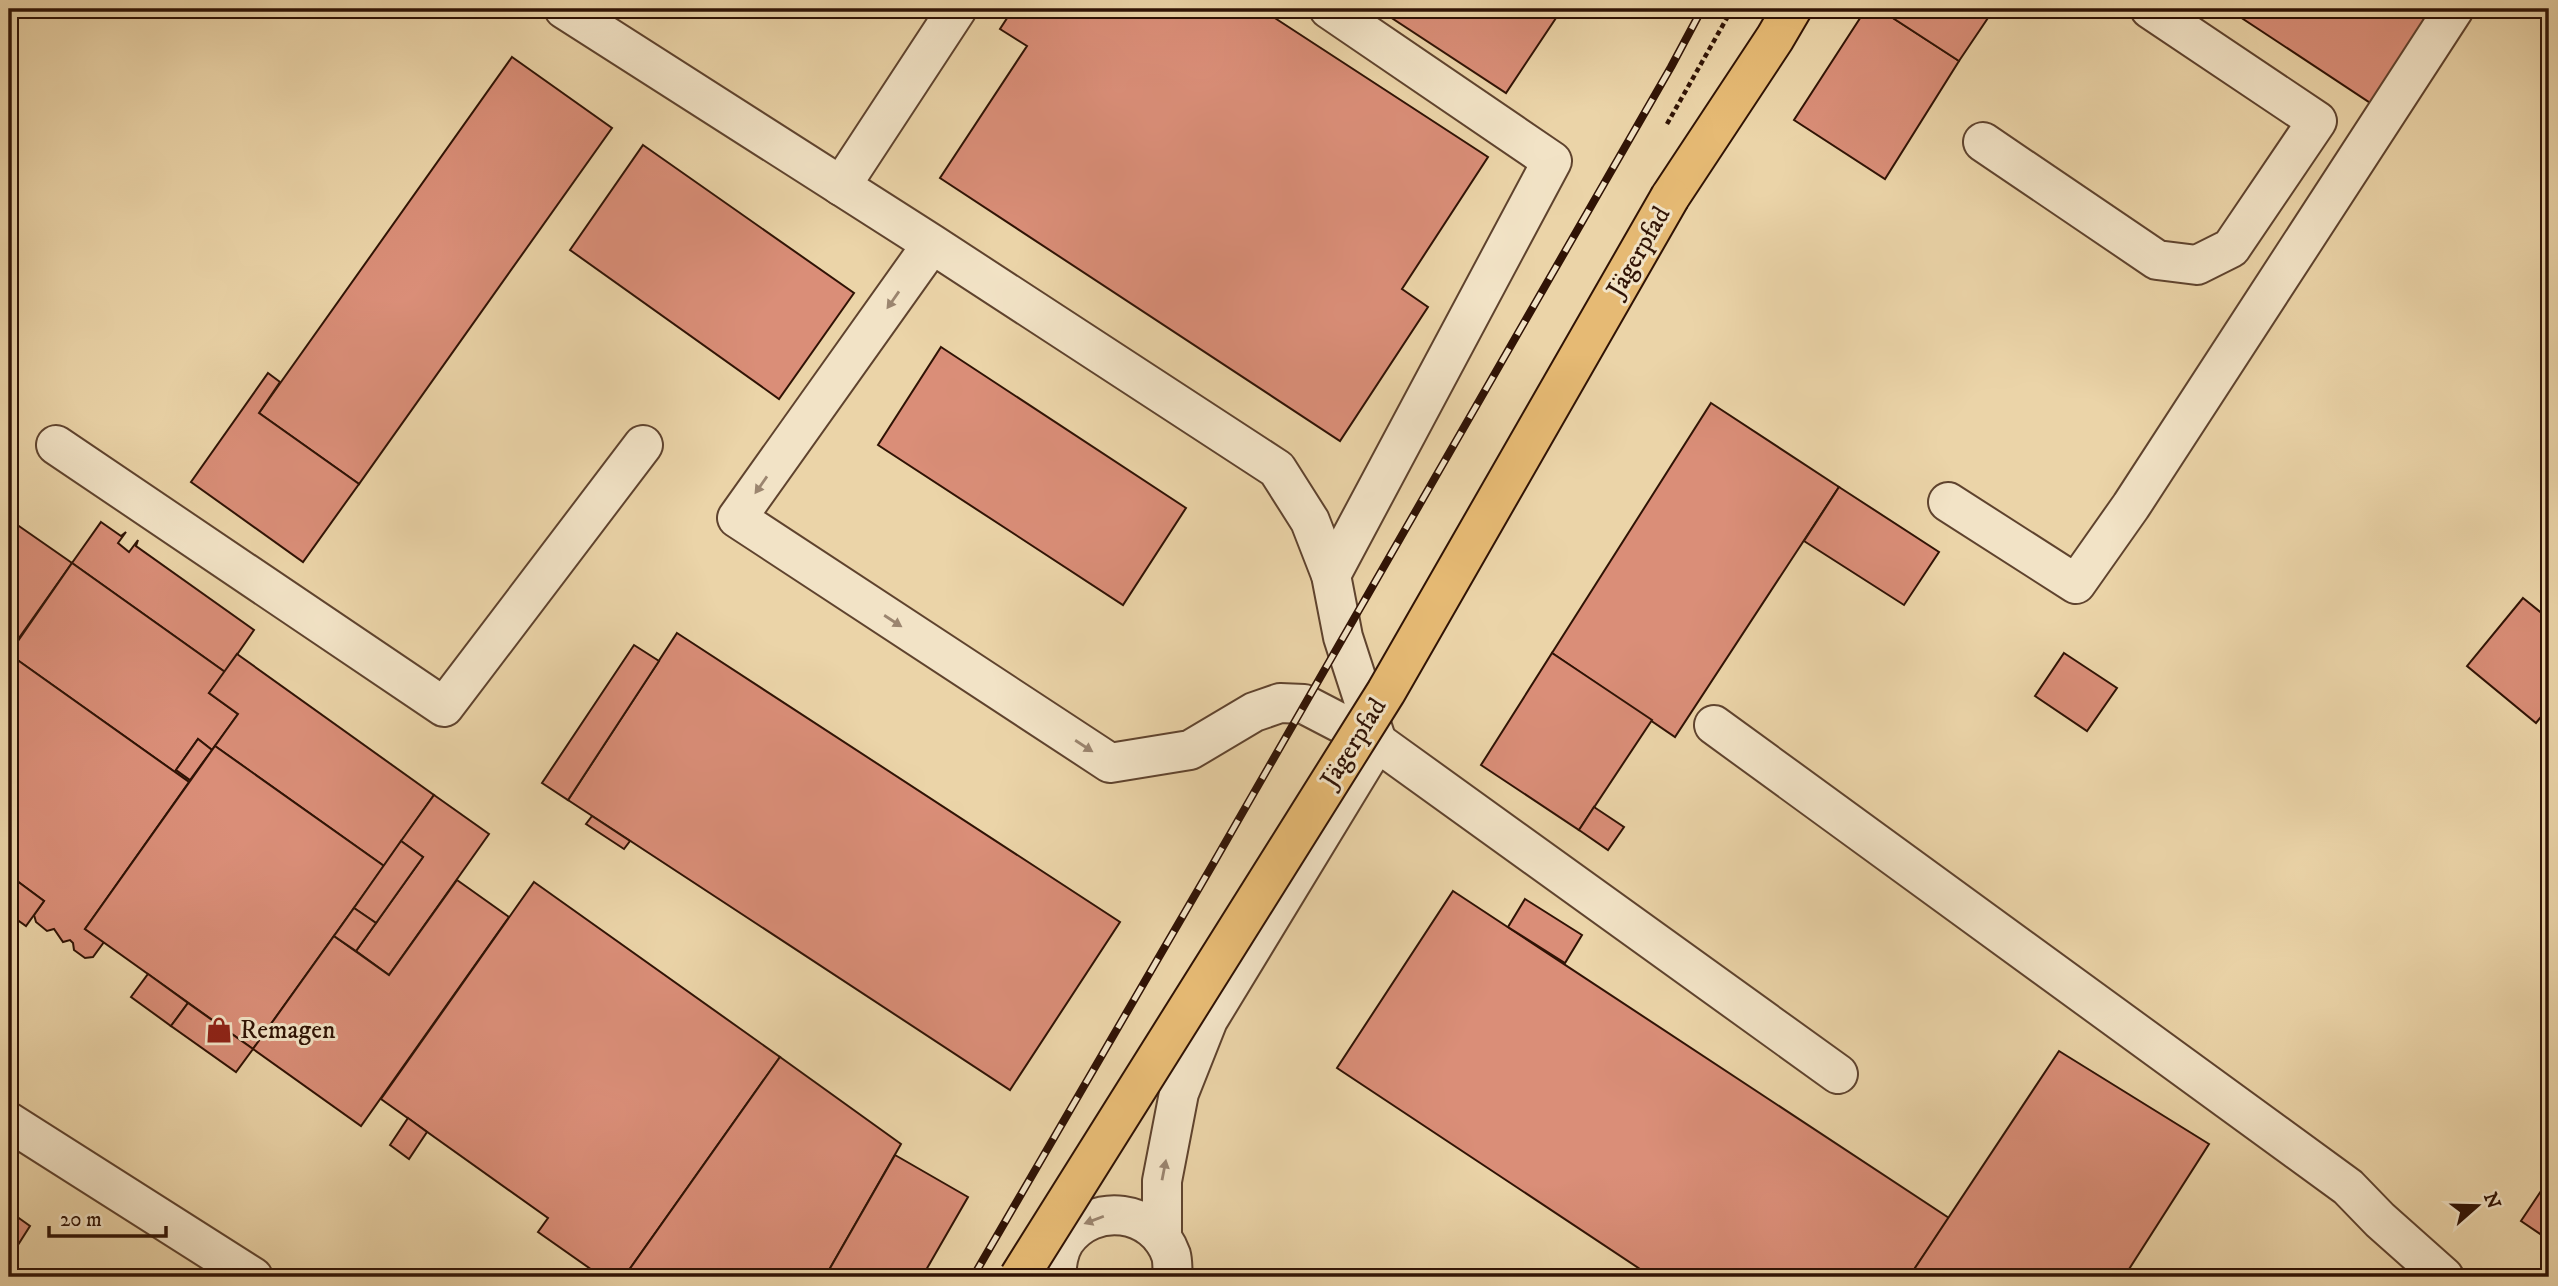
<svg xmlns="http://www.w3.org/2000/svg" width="2558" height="1286" viewBox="0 0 2558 1286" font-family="'IM FELL DW Pica',serif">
<rect width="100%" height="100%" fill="#ebd4a8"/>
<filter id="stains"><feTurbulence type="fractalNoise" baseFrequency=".00286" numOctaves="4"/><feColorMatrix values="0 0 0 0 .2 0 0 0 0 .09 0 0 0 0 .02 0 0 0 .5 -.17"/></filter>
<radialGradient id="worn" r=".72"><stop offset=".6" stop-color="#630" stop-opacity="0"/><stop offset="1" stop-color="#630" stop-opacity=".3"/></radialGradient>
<g fill="#da8e78" stroke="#301305" stroke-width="2">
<path d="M1013,9H1261L1488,157L1402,289L1428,307L1340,441L940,178L1027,46L1000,29Z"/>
<path d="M1378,9H1562L1506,93Z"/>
<path d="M1866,9H1879L1959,61L1885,179L1794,120Z"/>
<path d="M1879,9H1994L1959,61Z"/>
<path d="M2228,9H2423L2437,18L2378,108Z"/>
<path d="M512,57L612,128L359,484L259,413Z"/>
<path d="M643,145L854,293L779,399L570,250Z"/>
<path d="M941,347L1186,508L1123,605L878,445Z"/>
<path d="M268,373L280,382L259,413L359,484L303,562L191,482Z"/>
<path d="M1711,403L1839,487L1675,737L1552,653Z"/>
<path d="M1839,487L1939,552L1904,605L1804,541Z"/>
<path d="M101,522L121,536L126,532L118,543L129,552L138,540L136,546L254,630L225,672L72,563Z"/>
<path d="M16,524L72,563L9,652V533Z"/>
<path d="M72,563L225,672L209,693L238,714L212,750L198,739L176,770L190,780L189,782L9,654Z"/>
<path d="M2523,598L2549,619V707L2536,723L2467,666Z"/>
<path d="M677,633L1120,922L1010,1090L568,800Z"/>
<path d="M634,645L659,661L568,800L542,783Z"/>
<path d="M1552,653L1652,720L1579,830L1481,765Z"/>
<path d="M2064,653L2117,688L2087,731L2035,696Z"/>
<path d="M9,654L189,782L85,929L104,942L93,957L85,958L74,950L73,943L70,940L63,942L54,929L47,931L36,922L34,915L44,901L9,875Z"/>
<path d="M237,654L434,795L384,866L215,746L238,714L209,693Z"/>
<path d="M198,739L212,750L190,780L176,770Z"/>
<path d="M215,746L384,866L253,1049L85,929Z"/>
<path d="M434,795L489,834L389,975L356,951L423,857L401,841Z"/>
<path d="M1594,807L1624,827L1608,850L1579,830Z"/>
<path d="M592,816L630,841L624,849L586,824Z"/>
<path d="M401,841L423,857L376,923L354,908Z"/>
<path d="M9,875L44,901L26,926L9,914Z"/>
<path d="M457,880L509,917L361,1126L253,1049L334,936L389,975Z"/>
<path d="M534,882L780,1057L624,1277H602L538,1232L548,1218L381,1099Z"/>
<path d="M1453,891L1949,1218L1909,1277H1652L1337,1068Z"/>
<path d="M1525,899L1582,935L1565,963L1508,927Z"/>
<path d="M354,908L376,923L356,951L334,936Z"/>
<path d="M148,974L188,1003L171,1026L131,997Z"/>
<path d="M188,1003L253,1049L236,1072L171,1026Z"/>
<path d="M2059,1051L2209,1144L2124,1277H1909Z"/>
<path d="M780,1057L901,1144L825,1277H624Z"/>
<path d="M408,1118L427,1132L409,1159L390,1145Z"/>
<path d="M895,1155L968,1197L922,1277H825Z"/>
<path d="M2549,1179V1240L2521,1221Z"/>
<path d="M9,1211L30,1226L9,1259Z"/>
</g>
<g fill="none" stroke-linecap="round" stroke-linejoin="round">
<g stroke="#5f432e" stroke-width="42">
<g id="minor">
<path d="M564,9L932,244L1277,469L1310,521L1331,575L1343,637L1377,742L1304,704L1280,703L1254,712L1190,750L1110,763L737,518L932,244"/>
<path d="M1329,9L1552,161L1331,575"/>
<path d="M1983,142L2157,260L2197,265L2231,248L2317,121L2150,9"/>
<path d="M841,186L957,9"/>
<path d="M56,445L444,707L643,445"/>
<path d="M1948,502L2076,584L2131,506L2454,9"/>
<path d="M1714,725L2348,1187L2380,1220L2444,1277"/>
<path d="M9,1122L253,1277"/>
<path d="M1162,1238V1181L1179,1093L1208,1020L1377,742L1838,1074"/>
<path d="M1056,1277C1057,1264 1058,1252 1065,1241C1093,1201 1155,1209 1171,1255C1173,1262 1172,1270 1173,1277"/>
</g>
</g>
<g stroke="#301305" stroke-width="42">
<path id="major" d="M1670,197L1775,38L1792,9"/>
</g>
<path stroke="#301305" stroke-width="4.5" stroke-dasharray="5 3.5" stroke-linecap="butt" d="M1667,124L1732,9"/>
<use href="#minor" stroke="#f2e3c6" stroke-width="38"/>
<use href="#major" stroke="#e6ba74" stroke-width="38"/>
<g stroke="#301305" stroke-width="8">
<path id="rail" d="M973,1277L1213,864L1671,67L1702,9"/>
</g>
<use href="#rail" stroke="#f2e3c6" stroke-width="5" stroke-dasharray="16" stroke-linecap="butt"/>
<g stroke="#301305" stroke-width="42" stroke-linecap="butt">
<path id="major-bridge" d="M1019,1277L1386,692L1670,197"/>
</g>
<use href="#major-bridge" stroke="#e6ba74" stroke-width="38"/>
</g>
<defs><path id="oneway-solid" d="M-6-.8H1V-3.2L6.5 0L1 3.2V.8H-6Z" transform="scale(1.75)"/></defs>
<g fill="#9b856f">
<use href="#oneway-solid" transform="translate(893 300) rotate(125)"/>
<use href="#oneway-solid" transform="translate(761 485) rotate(125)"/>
<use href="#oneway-solid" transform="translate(893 621) rotate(33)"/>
<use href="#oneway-solid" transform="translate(1084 746) rotate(33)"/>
<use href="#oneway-solid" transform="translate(1164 1170) rotate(-79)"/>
<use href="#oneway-solid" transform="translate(1094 1220) rotate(159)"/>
</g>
<defs>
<g id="shop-bare" transform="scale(2.1)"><path d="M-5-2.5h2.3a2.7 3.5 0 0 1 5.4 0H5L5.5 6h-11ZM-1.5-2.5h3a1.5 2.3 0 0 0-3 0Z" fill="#8f2418" stroke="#f2e3c6" stroke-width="2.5" paint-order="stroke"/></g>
</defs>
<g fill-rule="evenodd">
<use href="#shop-bare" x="219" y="1030"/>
</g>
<g text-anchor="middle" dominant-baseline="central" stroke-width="6" stroke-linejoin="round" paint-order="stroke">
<g font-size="26" fill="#301305" stroke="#f2e3c6">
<text transform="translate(1639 252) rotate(-60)">Jägerpfad</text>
<text transform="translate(1354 743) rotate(-58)">Jägerpfad</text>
</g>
<g font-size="26" fill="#301305" stroke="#f2e3c6" text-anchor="start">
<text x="240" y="1030">Remagen</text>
</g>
</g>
<rect width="2558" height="1286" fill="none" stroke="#ebd4a8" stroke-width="35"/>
<rect x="10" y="10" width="2537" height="1265" fill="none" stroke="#301305" stroke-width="3.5"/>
<rect x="18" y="18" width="2523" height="1251" fill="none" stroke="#301305" stroke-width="2"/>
<g transform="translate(2477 1206) rotate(70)" stroke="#f2e3c6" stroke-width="5" paint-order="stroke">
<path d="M0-5L12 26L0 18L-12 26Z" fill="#301305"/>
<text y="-10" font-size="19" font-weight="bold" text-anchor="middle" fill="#301305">N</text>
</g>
<path d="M49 1226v10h117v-10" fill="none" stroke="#301305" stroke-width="3.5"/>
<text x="60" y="1226" font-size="21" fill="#301305" stroke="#f2e3c6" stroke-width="5" paint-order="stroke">20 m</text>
<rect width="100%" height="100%" filter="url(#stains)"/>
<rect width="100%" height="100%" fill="url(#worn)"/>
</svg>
